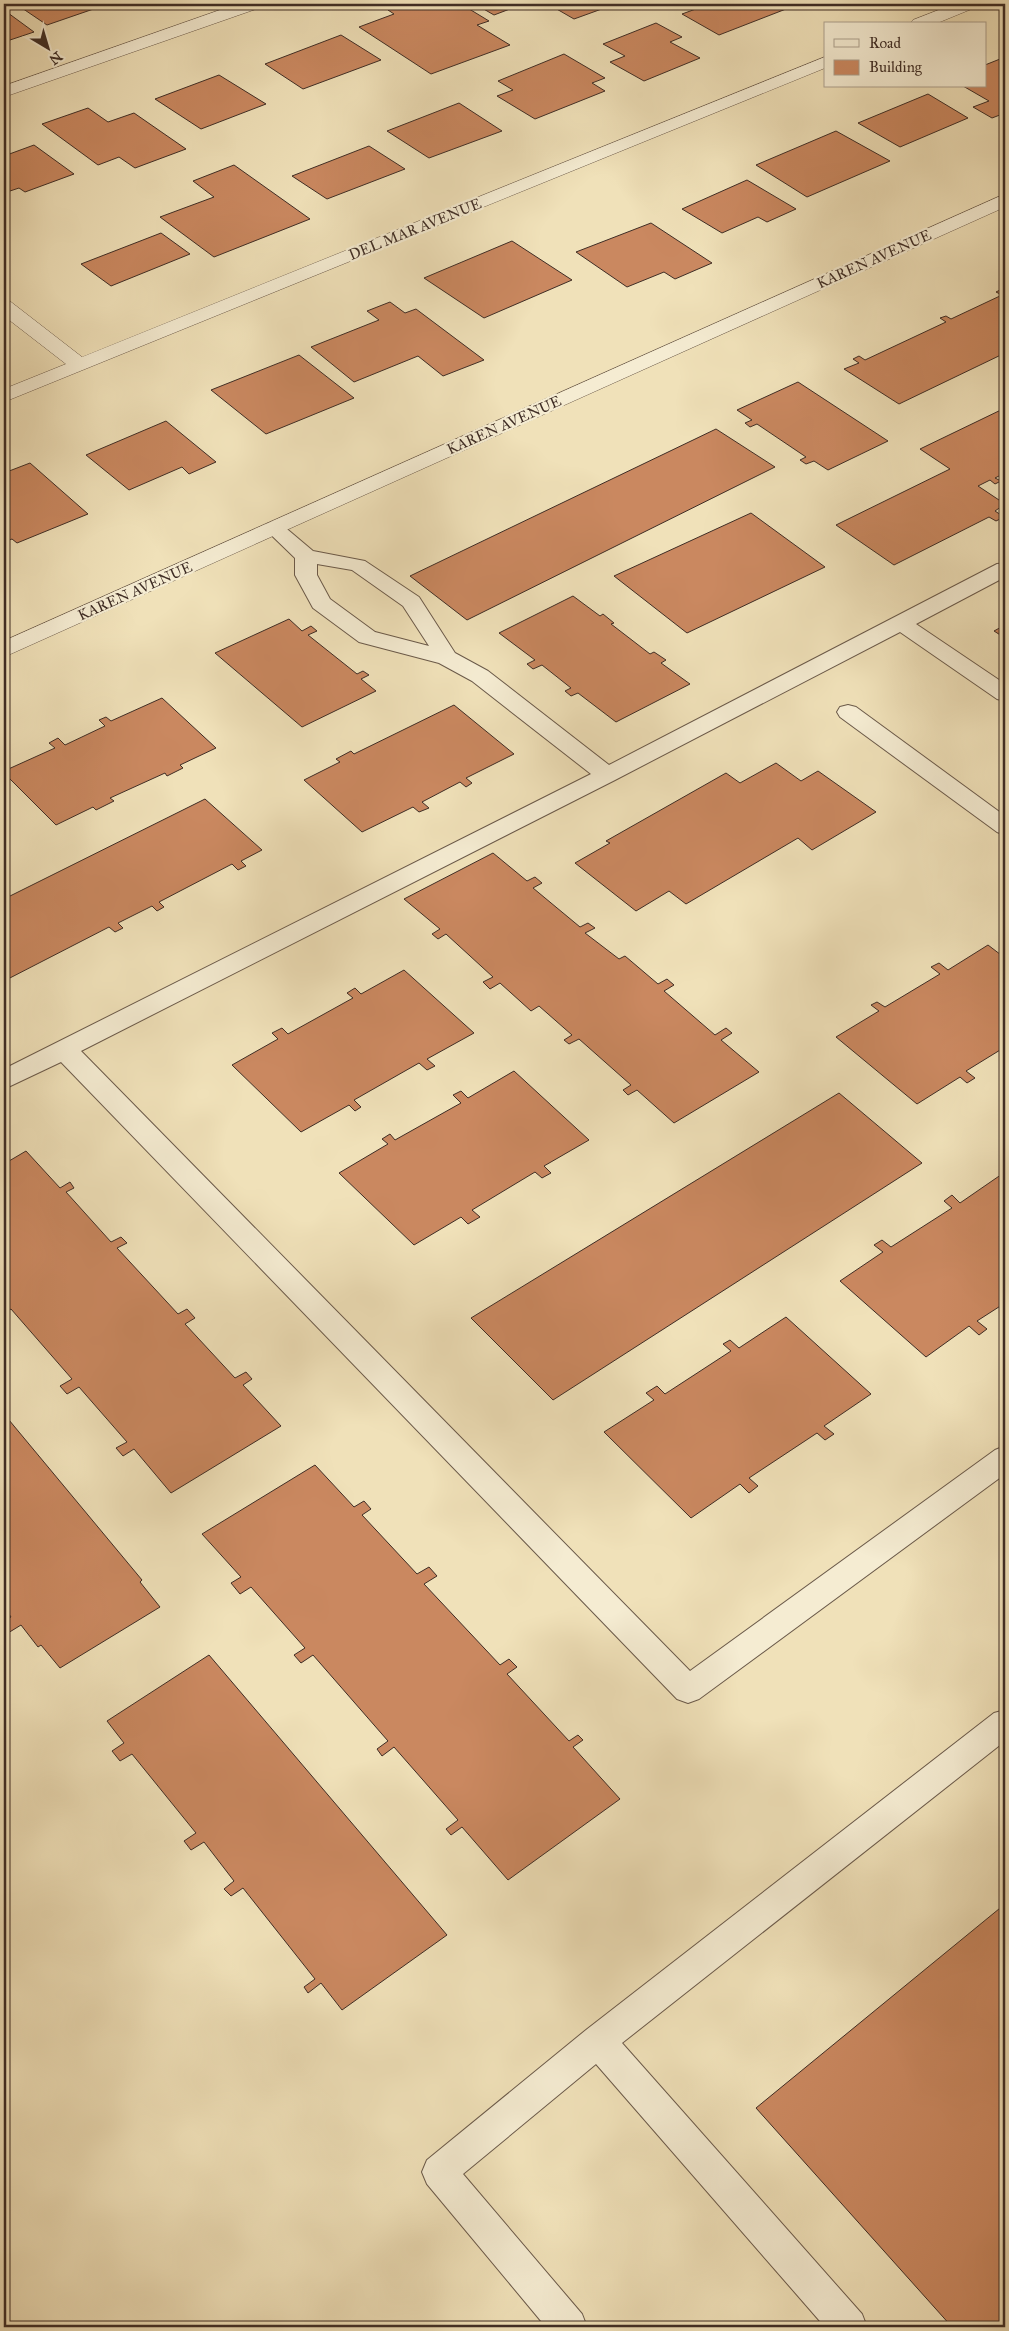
<svg xmlns="http://www.w3.org/2000/svg" width="1009" height="2331" viewBox="0 0 1009 2331" font-family="'IM FELL Great Primer',serif">
<rect width="100%" height="100%" fill="#f0e1b9"/>
<filter id="stains"><feTurbulence type="fractalNoise" baseFrequency=".004" numOctaves="4"/><feColorMatrix values="0 0 0 0 .2 0 0 0 0 .09 0 0 0 0 .02 0 0 0 .5 -.17"/></filter>
<radialGradient id="worn" r=".72"><stop offset=".6" stop-color="#630" stop-opacity="0"/><stop offset="1" stop-color="#630" stop-opacity=".3"/></radialGradient>
<g fill="#ca8860" stroke="#3f2d25">
<path d="M16,4H108L47,25Z"/>
<path d="M406,4L417,8L428,4H461L489,21L477,25L510,45L431,74L359,27L394,14L388,10Z"/>
<path d="M475,4H523L494,15Z"/>
<path d="M548,4H607L610,6L574,19Z"/>
<path d="M704,4H776L786,9L719,35L682,14L704,6L701,5Z"/>
<path d="M4,10L34,32L4,42Z"/>
<path d="M656,23L682,37L670,42L700,58L644,81L610,62L625,56L603,44Z"/>
<path d="M341,35L381,60L303,89L265,64Z"/>
<path d="M564,54L605,78L592,83L605,91L535,119L497,96L513,90L498,81Z"/>
<path d="M1005,57V113L992,118L973,107L989,101L963,86H985V65Z"/>
<path d="M219,75L266,104L201,129L155,99Z"/>
<path d="M928,94L968,118L900,147L858,123Z"/>
<path d="M459,103L502,131L429,158L387,131Z"/>
<path d="M88,108L108,122L134,113L186,149L135,168L119,157L98,165L42,124Z"/>
<path d="M836,131L890,161L807,197L756,165Z"/>
<path d="M34,145L74,174L25,192L19,188L4,193V156Z"/>
<path d="M369,146L405,169L327,199L292,176Z"/>
<path d="M234,165L310,219L214,257L160,217L214,197L193,181Z"/>
<path d="M747,180L796,209L767,222L758,217L722,233L682,209Z"/>
<path d="M651,223L712,263L675,279L664,272L627,287L576,252Z"/>
<path d="M161,233L190,254L111,286L81,264Z"/>
<path d="M512,241L572,280L484,318L424,278Z"/>
<path d="M1002,289L1005,291V353L899,404L844,369L859,363L853,359L859,356L865,360L946,322L940,318L946,316L951,319L1002,295L996,292Z"/>
<path d="M390,302L405,313L416,309L484,360L443,376L418,356L354,382L311,347L379,320L367,311Z"/>
<path d="M299,355L354,398L266,434L211,390Z"/>
<path d="M798,382L888,441L828,470L814,461L806,464L800,460L806,457L757,424L750,427L745,423L752,420L737,410Z"/>
<path d="M1005,408V473L995,478L1001,481L995,484L990,480L978,486L1005,504L995,511L1004,517L996,521L989,517L894,565L836,525L950,469L920,449Z"/>
<path d="M166,421L216,462L189,474L182,467L129,490L86,455Z"/>
<path d="M716,429L775,467L467,620L410,576Z"/>
<path d="M30,463L88,514L17,543L12,539L4,542V473Z"/>
<path d="M751,513L825,567L687,633L614,576Z"/>
<path d="M573,596L600,616L603,614L614,623L611,624L650,654L654,652L666,660L661,663L690,684L616,722L578,693L571,696L565,691L571,688L542,665L533,669L527,664L535,660L499,633Z"/>
<path d="M289,619L302,631L311,626L317,631L308,635L357,674L363,671L369,675L361,679L376,691L302,727L215,653Z"/>
<path d="M1005,625V638L994,631Z"/>
<path d="M162,698L216,748L180,765L183,768L167,776L165,773L110,798L114,801L96,810L93,807L56,825L4,773V771L55,748L49,743L58,738L65,745L105,726L99,720L106,717L111,721Z"/>
<path d="M454,705L514,754L466,778L472,783L466,787L460,782L422,802L429,808L419,812L413,807L362,832L304,780L340,762L336,759L351,751L354,754Z"/>
<path d="M776,763L801,781L818,771L876,812L812,850L798,838L686,904L669,891L636,911L575,863L610,843L606,841L726,773L740,783Z"/>
<path d="M205,799L262,850L241,861L246,866L238,870L232,864L159,902L164,907L157,911L152,906L118,923L123,928L115,932L109,927L4,981V899Z"/>
<path d="M493,853L527,881L535,877L542,883L533,888L580,927L588,923L595,928L585,933L619,959L625,956L658,984L667,979L674,985L664,991L715,1035L726,1028L732,1033L721,1040L759,1072L674,1123L637,1090L628,1095L623,1090L631,1085L579,1039L569,1044L564,1040L572,1035L539,1006L531,1011L500,983L490,989L483,982L493,977L446,934L438,939L432,934L440,929L404,899Z"/>
<path d="M988,945L1005,958V1047L966,1071L975,1078L967,1083L960,1077L917,1104L836,1037L879,1011L871,1005L877,1002L885,1007L940,974L931,967L939,963L948,970Z"/>
<path d="M404,970L474,1033L427,1059L435,1066L427,1070L419,1063L354,1100L361,1107L355,1111L349,1105L301,1132L232,1065L278,1039L272,1033L282,1028L288,1034L353,998L347,993L355,988L361,994Z"/>
<path d="M514,1071L589,1140L544,1166L551,1173L542,1178L535,1172L472,1210L480,1217L468,1224L461,1217L414,1245L339,1173L388,1144L382,1139L390,1134L395,1140L461,1103L453,1095L461,1091L468,1098Z"/>
<path d="M839,1093L922,1163L553,1400L471,1318Z"/>
<path d="M26,1151L60,1188L70,1182L74,1188L66,1192L111,1242L121,1237L127,1243L117,1248L178,1314L187,1309L195,1318L185,1324L235,1378L246,1372L252,1379L243,1385L281,1426L171,1493L134,1449L123,1456L116,1448L127,1442L79,1387L67,1394L60,1386L72,1379L11,1309L4,1313V1303L6,1301L4,1299V1164Z"/>
<path d="M1005,1172V1303L977,1321L987,1329L979,1335L969,1326L926,1357L840,1281L883,1252L874,1245L882,1240L891,1247L952,1208L944,1201L952,1195L960,1203Z"/>
<path d="M786,1317L871,1394L824,1426L834,1434L825,1440L817,1433L749,1478L758,1486L749,1493L740,1484L691,1518L604,1432L654,1400L646,1393L657,1386L665,1394L731,1351L723,1344L730,1340L739,1348Z"/>
<path d="M4,1414L142,1580L140,1582L160,1607L60,1668L41,1645L38,1647L21,1625L8,1633L4,1628V1621L11,1617L4,1607Z"/>
<path d="M315,1465L354,1507L364,1501L371,1509L362,1515L417,1574L429,1567L437,1576L424,1584L500,1665L509,1659L517,1667L507,1674L569,1741L578,1735L583,1740L573,1747L620,1799L508,1880L462,1827L451,1835L446,1829L458,1820L394,1747L382,1756L377,1749L388,1741L313,1655L301,1663L294,1655L305,1648L251,1587L240,1594L231,1583L241,1577L202,1534Z"/>
<path d="M209,1655L447,1935L342,2010L321,1983L308,1993L304,1987L315,1979L243,1888L231,1896L224,1889L234,1881L204,1842L191,1850L184,1841L196,1833L132,1754L120,1761L112,1751L124,1743L107,1721Z"/>
<path d="M1005,1904V2327H952L756,2108Z"/>
</g>
<g fill="none" stroke-linecap="round" stroke-linejoin="round">
<g stroke="#6b5a4a" stroke-width="2">
<g id="service">
<path d="M274,522L281,524L313,551L365,561L419,597L455,653L488,671L609,765L997,564L1005,563V577L916,624L1005,684V701L997,699L900,632L615,780L81,1051L690,1671L995,1450L1005,1446V1474L699,1699L688,1703L677,1699L61,1062L4,1089V1069L591,774L472,681L439,663L359,642L313,608L295,575V558L264,528L267,524ZM317,564L352,570L403,606L429,646L375,632L330,599L317,575Z"/>
<path d="M848,705L856,707L1005,816V835L997,832L840,717L837,712L840,707Z"/>
<path d="M1005,1710V1741L622,2043L862,2314L867,2327H825L596,2064L463,2174L582,2314L587,2327H546L427,2184L422,2172L427,2160L586,2030L994,1713Z"/>
</g>
</g>
<g stroke="#6b5a4a" stroke-width="1">
<g id="minor">
<path d="M237,4H262L259,8L4,97V86Z"/>
<path d="M954,4H977L974,8L935,24H910L913,20Z"/>
<path d="M825,57V68L4,402V389L66,364L4,316V300L11,302L82,357Z"/>
</g>
</g>
<g stroke="#6b5a4a" stroke-width="1">
<path id="tertiary" d="M1005,194V207L4,657V641Z"/>
</g>
<use href="#service" fill="#f5ecd2" fill-rule="evenodd"/>
<use href="#minor" fill="#f5ecd2" fill-rule="evenodd"/>
<use href="#tertiary" fill="#f5ecd2" fill-rule="evenodd"/>
</g>
<g text-anchor="middle" dominant-baseline="central" stroke-width="4.5" stroke-linejoin="round" paint-order="stroke">
<g font-size="15" fill="#3f2d25" stroke="#f5ecd2">
<text transform="translate(415 229) rotate(-22)">DEL MAR AVENUE</text>
<text transform="translate(874 259) rotate(-24)">KAREN AVENUE</text>
<text transform="translate(504 425) rotate(-24)">KAREN AVENUE</text>
<text transform="translate(135 591) rotate(-24)">KAREN AVENUE</text>
</g>
</g>
<rect width="1009" height="2331" fill="none" stroke="#f0e1b9" stroke-width="20"/>
<rect x="5" y="5" width="999" height="2321" fill="none" stroke="#3f2d25" stroke-width="2.5"/>
<rect x="10" y="10" width="989" height="2311" fill="none" stroke="#3f2d25"/>
<rect x="824" y="22" width="162" height="65" fill="#f5ecd2" stroke="#aca08d"/>
<rect x="834" y="39" width="25" height="8" fill="#f5ecd2" stroke="#aca08d"/>
<text x="869" y="48" font-size="15" fill="#3f2d25">Road</text>
<rect x="834" y="60" width="25" height="15" fill="#ca8860" stroke="#aca08d"/>
<text x="869" y="72" font-size="15" fill="#3f2d25">Building</text>
<g transform="translate(48 48) rotate(142)" stroke="#f5ecd2" stroke-width="4" paint-order="stroke">
<path d="M0-4L9 19L0 12L-9 19Z" fill="#3f2d25"/>
<text y="-8" font-size="14" font-weight="bold" text-anchor="middle" fill="#3f2d25">N</text>
</g>
<rect width="100%" height="100%" filter="url(#stains)"/>
<rect width="100%" height="100%" fill="url(#worn)"/>
</svg>
